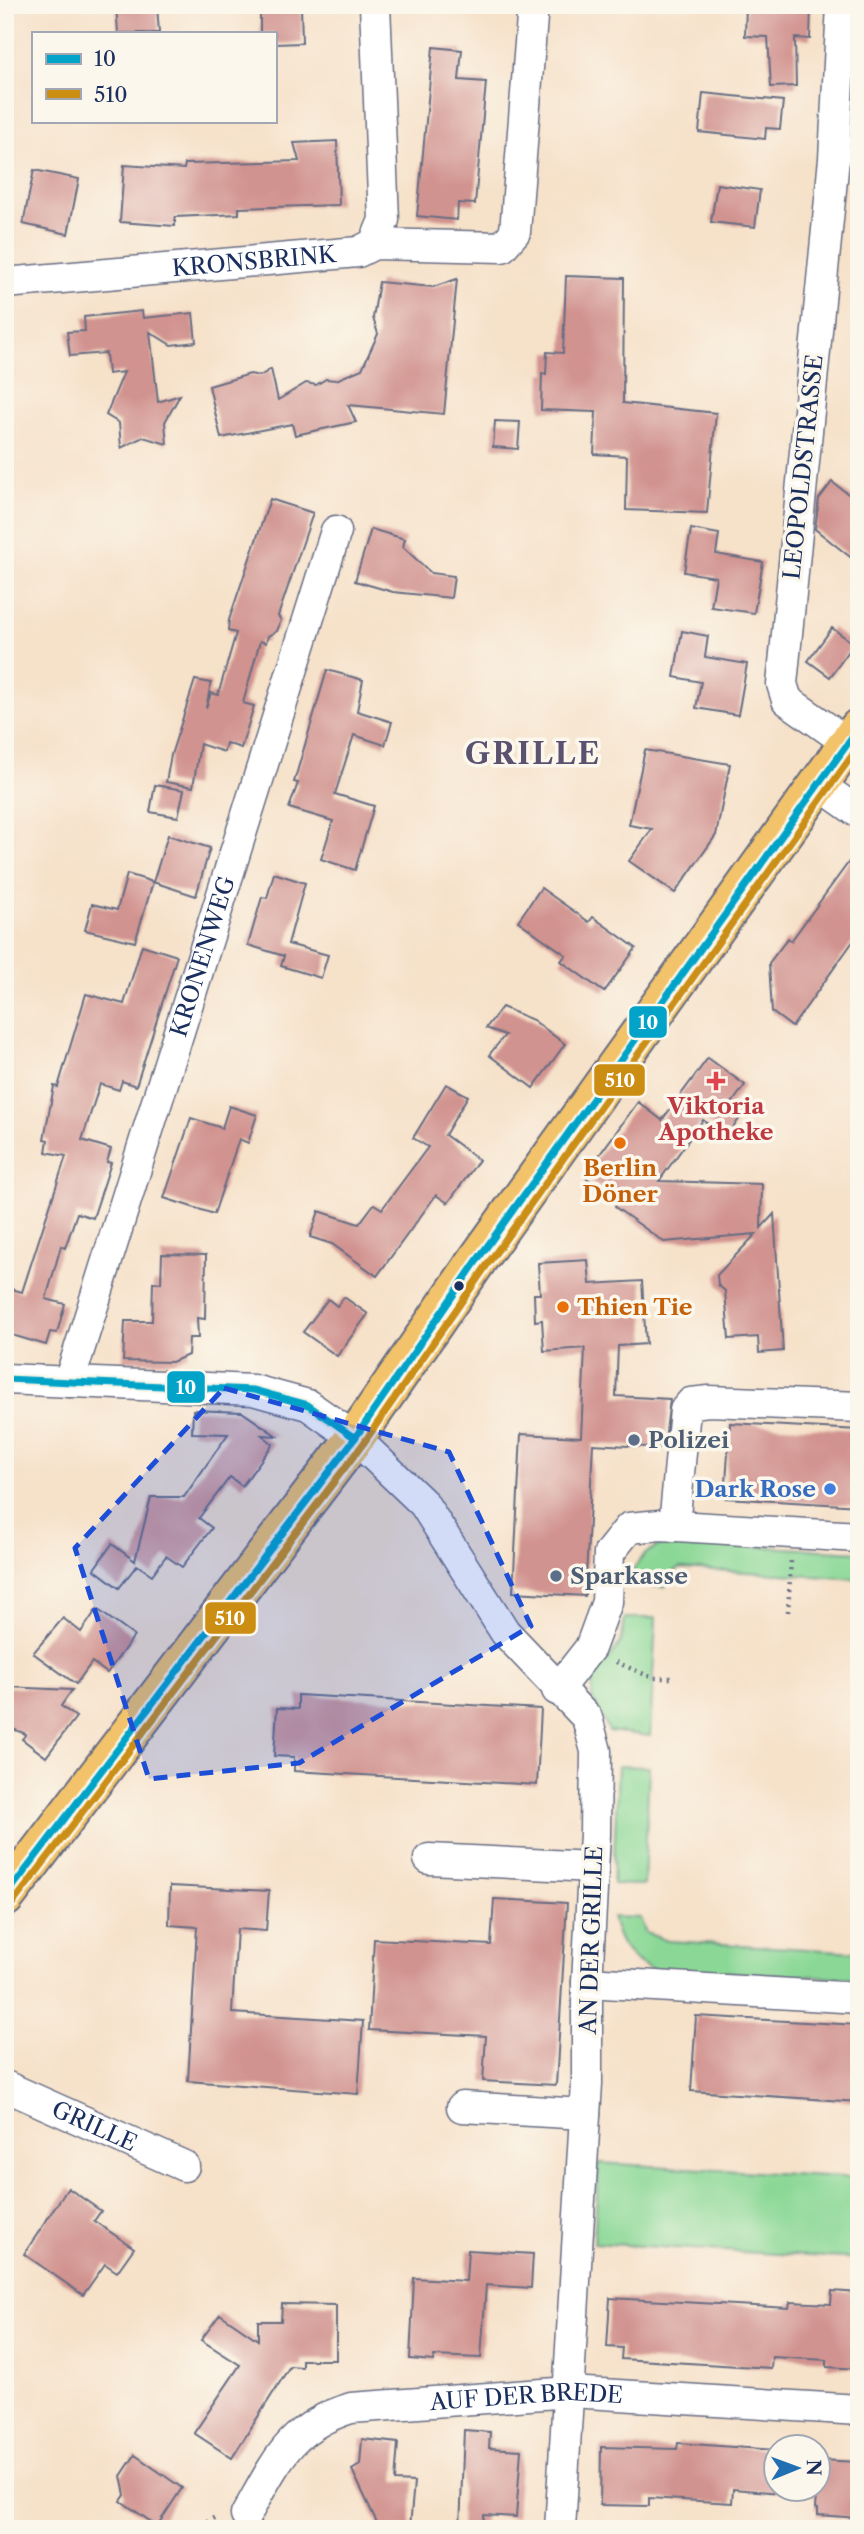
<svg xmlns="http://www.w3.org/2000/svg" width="864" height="2534" viewBox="0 0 864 2534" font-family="'Libre Caslon Text',serif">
<rect width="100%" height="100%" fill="#fbf7ec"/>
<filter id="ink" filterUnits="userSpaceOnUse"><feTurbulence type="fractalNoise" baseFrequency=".0143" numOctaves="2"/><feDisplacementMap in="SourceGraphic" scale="14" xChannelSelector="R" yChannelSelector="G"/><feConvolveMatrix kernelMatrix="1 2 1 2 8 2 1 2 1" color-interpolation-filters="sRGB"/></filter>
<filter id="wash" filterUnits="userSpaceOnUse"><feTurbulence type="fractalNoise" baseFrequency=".00686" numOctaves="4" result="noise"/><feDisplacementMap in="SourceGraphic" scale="28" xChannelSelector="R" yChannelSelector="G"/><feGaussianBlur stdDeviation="1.57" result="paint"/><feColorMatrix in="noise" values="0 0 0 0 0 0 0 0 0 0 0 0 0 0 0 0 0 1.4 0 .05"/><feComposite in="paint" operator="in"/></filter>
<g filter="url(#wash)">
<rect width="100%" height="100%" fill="#f6e1c9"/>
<g fill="#8bd896" stroke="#53847a" stroke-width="2">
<path d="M672,1542L859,1552V1579L680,1568L668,1574L665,1587L627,1585C634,1562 648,1546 672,1542Z"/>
<path d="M625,1618H656L650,1736L609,1731L592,1697L593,1680L621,1642Z"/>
<path d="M618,1766L649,1767L644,1885L613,1884Z"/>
<path d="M612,1917L640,1918L646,1933L668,1941L859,1952V1978L651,1969C627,1958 618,1943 612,1917Z"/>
<path d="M599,2163L859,2178V2259L594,2243Z"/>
</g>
<g id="blocks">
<g fill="#d1938f">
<path d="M116,5H157L159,33H118Z"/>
<path d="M260,5H301L302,43L275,44V33H260Z"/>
<path d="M746,5H811L810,39L795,38L796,86L771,87L768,37L745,36Z"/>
<path d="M433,47L462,50L459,80L486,82L475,204L458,203L457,220L417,216Z"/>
<path d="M703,93L783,101L780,129L766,128L765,139L699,132Z"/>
<path d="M337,141L339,205L239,208V214L175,217V226L120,222L124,165L184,169L185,164L299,161L294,143Z"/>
<path d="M34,170L79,179L68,234L23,224Z"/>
<path d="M717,184L760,190L755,227L711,222Z"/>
<path d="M566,276L624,278L623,403L716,413L707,513L626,510L627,456L594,454L596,412L541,410L542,373L546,374L547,352L563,353Z"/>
<path d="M457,279L444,414L348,405L356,422L295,435L292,424L221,438L209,386L250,374L260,376L271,369L278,400L306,383L316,385L326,379L336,380L362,369L378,334L373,318L379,282L433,287Z"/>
<path d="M142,311L143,318L193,313L196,342L171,345L150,332L158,402L180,395L165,422L167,444L143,437L121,448L119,423L106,415L124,372L108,374L106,353L70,356L67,332L85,331L84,317Z"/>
<path d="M495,421L520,422L518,449L493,447Z"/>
<path d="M832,482L859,502V564L815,529L819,499Z"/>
<path d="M270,499L313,513L278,616L281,620L277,631L268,636L266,643L260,641L243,703L254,706L241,748L226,743L224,752L200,744L193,787L166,782L171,755L195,680L211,683L206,708L211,693L218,695L236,633L228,631L229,620Z"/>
<path d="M371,529L405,539L403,547L431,573L454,576L451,598L393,592L355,581Z"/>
<path d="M691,529L719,534L716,554L763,562L754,613L711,607L716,577L684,572Z"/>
<path d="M832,628L854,644L830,677L808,661Z"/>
<path d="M682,631L708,636L705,657L747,664L738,715L696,708L701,682L674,677Z"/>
<path d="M327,670L363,680L357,711L392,722L385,745L354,735L335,794L374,806L355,870L321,859L333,821L289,808L298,783L294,782Z"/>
<path d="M645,750L730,764L716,835L675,893L629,861L652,829L629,825Z"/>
<path d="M155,785L184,790L178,817L150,812Z"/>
<path d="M168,835L210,848L196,896L153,882Z"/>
<path d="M859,848V933L792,1027L772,1012L769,963L788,938L791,941Z"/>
<path d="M274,873L305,883L288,944L328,955L321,978L281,966L284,956L248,945L262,897L267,898Z"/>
<path d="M127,874L153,882L135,942L85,930L92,904L117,910Z"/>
<path d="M541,888L589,922L593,917L636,948L604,992L561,961L566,955L518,921Z"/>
<path d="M142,945L177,956L136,1086L122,1081L119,1090L100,1084L82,1140L111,1149L107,1162L111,1163L93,1218L77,1213L65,1248L61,1246L46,1299L65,1304L57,1333L50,1332L46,1345L5,1333V1287L22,1292L66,1156L46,1152L48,1140L44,1139L54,1086L58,1087L86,994L124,1004Z"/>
<path d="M502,1007L533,1020L565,1044L533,1088L489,1055L505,1035L486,1028Z"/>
<path d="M708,1058L745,1085L730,1106L742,1115L726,1137L703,1120L659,1181L762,1184L761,1228L774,1214L783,1351L759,1353L758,1337L729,1339L725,1291L718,1285L717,1275L756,1234L664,1242L615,1207L618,1201L584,1176L638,1102L662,1120Z"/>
<path d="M446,1084L468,1096L445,1135L479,1160L448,1203L436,1195L377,1276L332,1244L310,1237L319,1211L359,1224L374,1204L382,1209L428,1147L413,1138Z"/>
<path d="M229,1106L257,1115L248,1143L239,1139L214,1214L164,1198L191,1118L222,1128Z"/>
<path d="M162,1254L206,1255L205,1319L197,1318L198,1338H189L188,1355L172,1362L123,1361L125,1321H152L153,1282L161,1283Z"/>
<path d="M588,1260L590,1284L642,1281L646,1344L618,1346L616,1396L670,1399L664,1448L593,1444L585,1596L513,1592L521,1434L581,1437L585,1348L544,1351L542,1320L535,1321L534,1294H540L538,1263Z"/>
<path d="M344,1297L368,1314L337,1356L303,1332L328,1299L337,1306Z"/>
<path d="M193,1410L242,1412L277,1436L262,1435L273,1444L242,1486L230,1477L199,1518L212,1528L182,1567L166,1556L152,1575L137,1565L119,1588L94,1569L112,1544L135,1561L151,1497H184L228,1434L192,1433Z"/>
<path d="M730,1423L859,1430V1506L725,1498Z"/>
<path d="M97,1609L134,1636L107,1673L92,1662L76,1684L33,1653L63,1618L81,1632Z"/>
<path d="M5,1687L72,1690L61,1706L76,1717L46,1757L22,1739L26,1734L5,1726Z"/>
<path d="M298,1695L541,1709L537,1785L294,1771V1757L274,1756L277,1708L298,1709Z"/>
<path d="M170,1886L269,1891L266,1931L237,1929L232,2013L363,2021L358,2094L188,2081L197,1927L169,1925Z"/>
<path d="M494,1899L567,1903L556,2085L483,2081L486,2036L369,2030L374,1939L491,1945Z"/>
<path d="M696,2016L859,2025V2102L691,2091Z"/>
<path d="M68,2188L101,2211L94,2221L134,2248L117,2272L105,2264L83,2295L24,2254Z"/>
<path d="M468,2250L533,2254L531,2288L486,2285L481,2358L434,2356V2361L410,2359L414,2278L466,2281Z"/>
<path d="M832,2291L859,2293V2369L827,2367V2360L772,2357L771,2368L621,2359L622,2348L607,2347L610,2298L789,2308L790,2302L831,2304Z"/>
<path d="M282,2304L336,2305V2360H302V2367L290,2366L232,2458L194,2433L240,2365L201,2340L220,2314L258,2340V2321H281Z"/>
<path d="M464,2430L490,2432L489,2448L521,2450L516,2517L484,2515L483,2529H460Z"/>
<path d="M362,2439L398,2443L395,2481L414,2482L410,2527L380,2529L352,2470L360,2465Z"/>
<path d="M678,2443L776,2450V2488H818V2453L819,2460L859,2462V2518L818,2515V2509L815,2508L816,2496L733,2489L732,2503L649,2498V2506L600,2505L601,2447L677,2449Z"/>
<path d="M135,2455L182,2488L157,2526L121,2501L125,2495L121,2476Z"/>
</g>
</g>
</g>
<g filter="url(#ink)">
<use href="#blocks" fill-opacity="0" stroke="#686d83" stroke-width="2"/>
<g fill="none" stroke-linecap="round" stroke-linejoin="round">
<g stroke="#686d83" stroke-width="33">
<g id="minor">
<path d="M842,5L834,159L782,684L787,700L848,743"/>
<path d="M374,244L384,220L375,5"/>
<path id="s1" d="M5,283L358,252L374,244L502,247L515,232L533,5"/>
<path d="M818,784L859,813"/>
<path d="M5,1379L253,1390L308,1405L355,1438L424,1504L505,1632L587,1718L596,1751L595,1834L587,1982V2083L560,2529"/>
<path id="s2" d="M69,1382L336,531"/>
<path d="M674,1526L685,1410L691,1403L709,1401L859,1407"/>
<path d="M557,1690L590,1648L607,1602L609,1553L629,1528L660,1525L859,1537"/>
<path d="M429,1859L593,1867"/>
<path d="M587,1982L859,1998"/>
<path id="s3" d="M5,2086L184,2166"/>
<path d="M462,2107L585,2114"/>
<path id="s4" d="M246,2515C276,2462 289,2427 351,2408L570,2392L859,2410"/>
</g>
</g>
<g stroke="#686d83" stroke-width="42">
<path id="major" d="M5,1897L355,1438L478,1259L859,728"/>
</g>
<g stroke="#686d83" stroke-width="4.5" stroke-dasharray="2 5" stroke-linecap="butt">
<path d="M788,1612L791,1560"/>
<path d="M616,1662L653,1678H673"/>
<path d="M195,2529L218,2516"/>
</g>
<use href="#minor" stroke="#fff" stroke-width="30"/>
<use href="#major" stroke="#f2c36a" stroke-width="38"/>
<g stroke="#fbf7ec" stroke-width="12">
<g id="bus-1">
<path d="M5,1379L253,1390L308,1405L355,1438"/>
<path d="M5,1897L355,1438L478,1259L859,728"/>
</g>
</g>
<g stroke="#fbf7ec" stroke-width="12">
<path id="bus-2" d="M13,1903L363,1444L487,1265L859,746"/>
</g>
<use href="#bus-1" stroke="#01a3c8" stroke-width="7"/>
<use href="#bus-2" stroke="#cb8e13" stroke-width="7"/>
</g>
</g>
<path fill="#1d4ed8" fill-opacity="0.2" stroke="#1d4ed8" stroke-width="5" stroke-dasharray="14 9" stroke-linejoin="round" d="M224,1388L449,1452L531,1626L299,1763L149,1779L75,1548Z"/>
<path fill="#e0444e" stroke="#fbf7ec" stroke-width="2.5" d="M712.5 1070.5h7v7h7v7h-7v7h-7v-7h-7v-7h7z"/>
<g fill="#e8710a" stroke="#fbf7ec" stroke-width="2.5">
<circle cx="620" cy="1143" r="7"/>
<circle cx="563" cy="1307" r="7"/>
</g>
<circle fill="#1b2f5e" stroke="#fbf7ec" stroke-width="2.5" cx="459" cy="1286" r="6"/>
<g fill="#5c6f8a" stroke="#fbf7ec" stroke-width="2.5">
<circle cx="634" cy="1440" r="7"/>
<circle cx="556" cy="1576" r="7"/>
</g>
<circle fill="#3f7fe0" stroke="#fbf7ec" stroke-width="2.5" cx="830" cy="1489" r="7"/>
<g text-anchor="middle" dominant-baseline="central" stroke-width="7" stroke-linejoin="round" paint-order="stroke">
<g font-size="23" fill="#1b2f5e" stroke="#fbf7ec">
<text stroke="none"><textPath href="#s1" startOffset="250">KRONSBRINK</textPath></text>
<text transform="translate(803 467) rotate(-84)">LEOPOLDSTRASSE</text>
<text stroke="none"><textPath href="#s2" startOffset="446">KRONENWEG</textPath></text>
<text transform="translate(591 1940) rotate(-88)">AN DER GRILLE</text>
<text stroke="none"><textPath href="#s3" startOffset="98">GRILLE</textPath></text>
<text stroke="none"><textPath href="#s4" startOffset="331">AUF DER BREDE</textPath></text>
</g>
<g font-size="23" font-weight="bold" fill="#be3a42" stroke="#fbf7ec">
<text x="716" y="1106">Viktoria<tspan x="716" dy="26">Apotheke</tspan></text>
</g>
<g font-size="23" font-weight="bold" fill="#c56008" stroke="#fbf7ec">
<text x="620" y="1168">Berlin<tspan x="620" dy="26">Döner</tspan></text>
<text x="577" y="1307" text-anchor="start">Thien Tie</text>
</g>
<g font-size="23" font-weight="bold" fill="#4e5e75" stroke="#fbf7ec" text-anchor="start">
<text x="648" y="1440">Polizei</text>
<text x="570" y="1576">Sparkasse</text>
</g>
<g font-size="23" font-weight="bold" fill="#366cbe" stroke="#fbf7ec" text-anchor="end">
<text x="816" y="1489">Dark Rose</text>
</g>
<g font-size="30" font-weight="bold" letter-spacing="2" fill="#5b526f" stroke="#fbf7ec">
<text x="533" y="753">GRILLE</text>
</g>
</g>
<g stroke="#fbf7ec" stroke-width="2.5">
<rect x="628" y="1005" width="40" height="34" rx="7" fill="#01a3c8"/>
<rect x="593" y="1063" width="53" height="34" rx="7" fill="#cb8e13"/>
<rect x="166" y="1370" width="40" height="34" rx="7" fill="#01a3c8"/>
<rect x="204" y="1601" width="53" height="34" rx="7" fill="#cb8e13"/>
</g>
<g font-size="19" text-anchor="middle" font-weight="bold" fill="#fff">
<text x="648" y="1029">10</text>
<text x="620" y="1087">510</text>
<text x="186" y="1394">10</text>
<text x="230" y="1625">510</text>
</g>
<rect width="864" height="2534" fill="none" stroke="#fbf7ec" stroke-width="28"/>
<rect x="32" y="32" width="245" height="91" fill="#fbf7ec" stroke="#a1a7b3" stroke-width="2"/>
<rect x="46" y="54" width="35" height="10" fill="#01a3c8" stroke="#a1a7b3" stroke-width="2"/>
<text x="94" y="66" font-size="21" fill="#1b2f5e">10</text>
<rect x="46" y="89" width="35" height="10" fill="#cb8e13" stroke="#a1a7b3" stroke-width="2"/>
<text x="94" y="102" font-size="21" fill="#1b2f5e">510</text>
<g transform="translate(797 2468) rotate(89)"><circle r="33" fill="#fbf7ec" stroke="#a1a7b3" stroke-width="2"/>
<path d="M0-5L12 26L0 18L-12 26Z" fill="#1f6fb2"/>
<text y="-10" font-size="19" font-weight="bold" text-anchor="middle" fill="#1b2f5e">N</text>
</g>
</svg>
